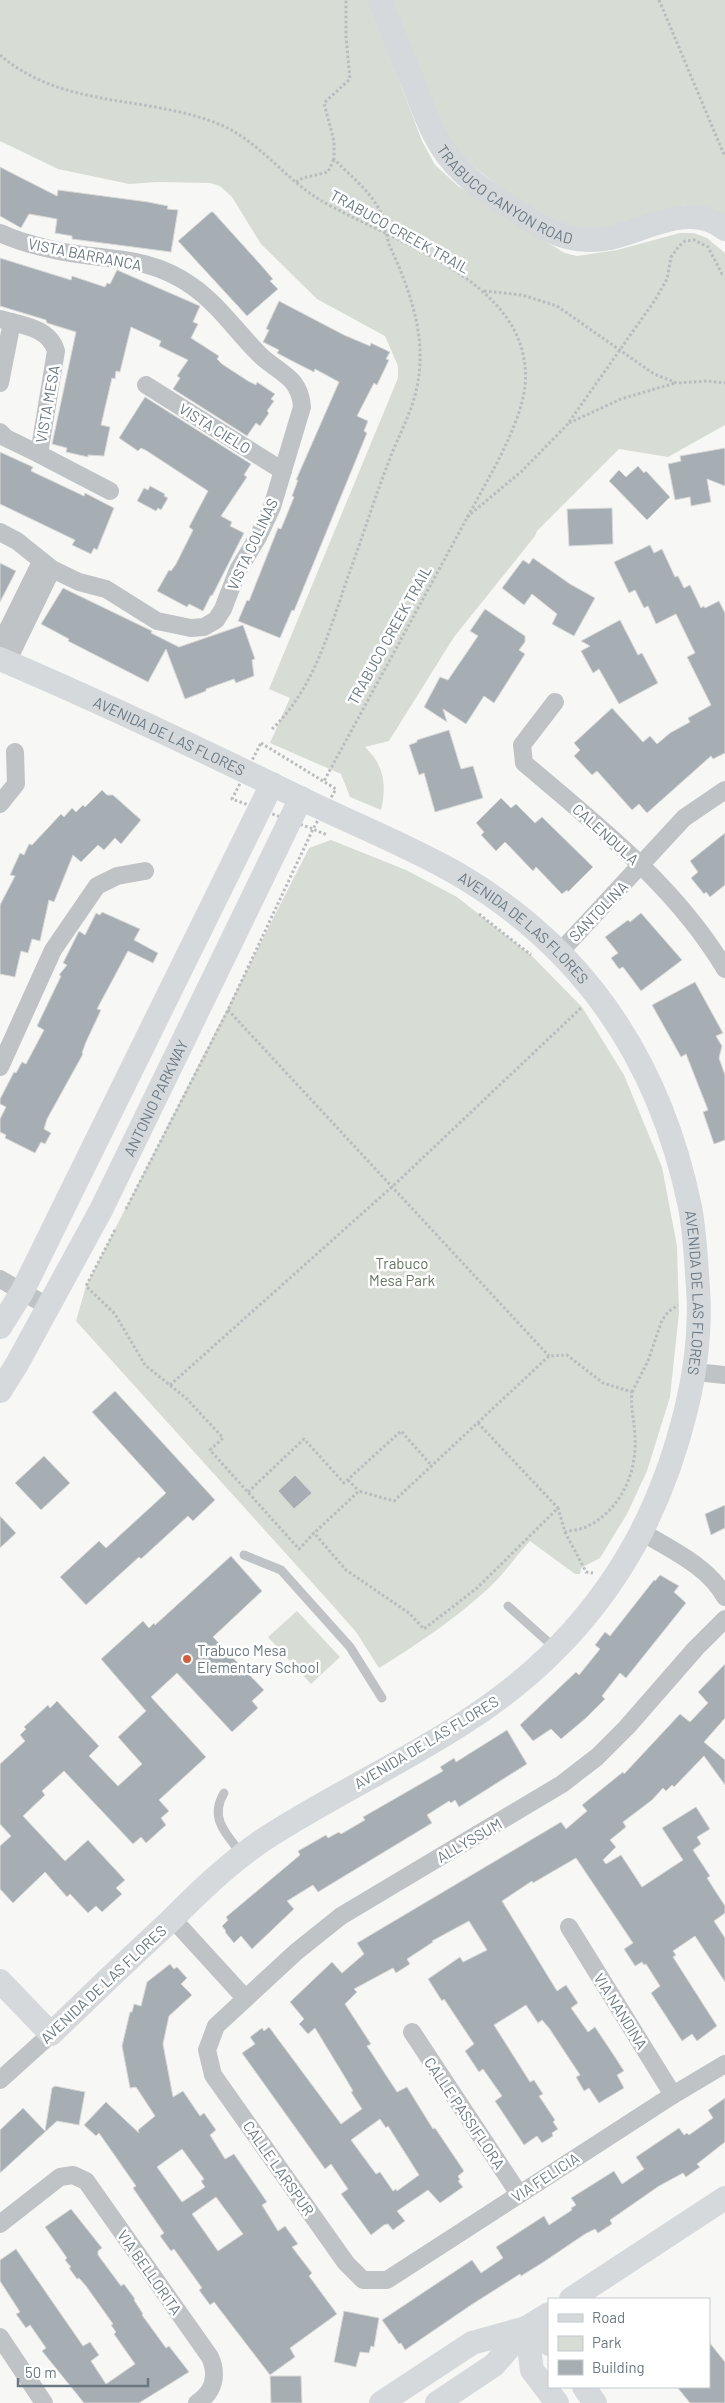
<svg xmlns="http://www.w3.org/2000/svg" width="725" height="2403" viewBox="0 0 725 2403" font-family="Barlow,sans-serif">
<rect width="100%" height="100%" fill="#f7f8f5"/>
<g fill="#d7dcd5">
<path d="M0,0H369L422,141L435,165L458,186L533,234L565,253L577,256L617,250L680,233H694L707,238L725,253V425L668,457L619,449L537,531L535,536L454,637L389,741L365,747C384,765 387,785 381,810L350,797L341,774L270,743L290,698L269,689L398,378V366L385,336L317,299L261,244L232,197L220,186L210,183L158,182L129,184L58,169L0,141Z"/>
<path d="M388,0H725V218L705,208L685,205L611,230L566,228L522,206L455,151L439,128Z"/>
<path d="M331,840L406,870L457,897L532,956L582,1007L624,1075L662,1167L677,1246L679,1313L670,1397L647,1471L627,1514L600,1558L581,1568L580,1574H575L530,1541C516,1556 504,1574 489,1588C455,1619 418,1644 379,1668L356,1632L335,1608L76,1321L86,1286L309,848Z"/>
<path d="M297,1611L340,1657L311,1684L268,1637Z"/>
</g>
<g fill="#a7aeb3" stroke="#d9d9d8" fill-rule="evenodd">
<path d="M0,167L57,196L58,190L148,202L168,206L167,209L178,210L171,252L72,239V236L55,233L57,219L29,214L21,228L0,216Z"/>
<path d="M211,212H213L260,264L273,279L270,281L278,289L247,316L178,241Z"/>
<path d="M0,258L71,280L72,276L105,287L107,283L110,284L117,270L200,306L193,322L198,324L191,338L219,356L217,359L222,364L248,381L256,385L257,382L275,394L271,399L274,401L267,411L269,413L260,426L256,423L247,436L173,389L180,378L177,376L188,360L159,346L161,341L131,327L120,372L116,371L115,379L112,378L101,425L110,427L104,456L88,455V457L66,452L67,448L52,444L76,332L47,323L46,320L0,306Z"/>
<path d="M279,301L344,335L370,346L371,343L390,352L386,359L389,360L377,385L374,383L357,416L368,421L364,431L367,433L294,611L292,610L280,638L238,621L247,600L249,601L278,528L281,529L294,497L292,496L298,480H296L339,382L315,369L314,372L298,364L277,353L279,350L263,342L269,330L266,329Z"/>
<path d="M145,397L251,464L244,475L247,477L221,516L232,522L230,526L244,533L212,596L211,595L203,611L189,604L187,607L157,591L169,570L171,571L176,564L193,530L189,527L208,491L147,451L141,448L138,451L119,438Z"/>
<path d="M725,448V486L707,479L711,502L691,506L690,497L675,500L668,464L681,461L680,456Z"/>
<path d="M0,452L33,467L31,471L84,496L85,493L114,508L97,550L94,548L91,554L72,545L75,540L0,504Z"/>
<path d="M638,466L644,473L646,471L670,497L647,520L609,481L619,470L626,477Z"/>
<path d="M150,486L165,494L164,496L168,498L161,510L158,508L156,511L137,501L144,488L148,490Z"/>
<path d="M612,508L613,544L569,546L567,509Z"/>
<path d="M650,545L654,553L662,549L675,577L678,576L684,588L690,585L701,608L704,606L705,608L719,601L725,613V753L713,759L711,756L647,813L639,804L632,810L597,771L592,775L574,756L580,750L574,743L612,708L643,742L650,736L657,744L670,733L690,722L688,718L711,705L687,657L695,653L676,614L656,624L648,606L644,608L635,590L629,593L614,562Z"/>
<path d="M533,558L570,584L595,598L574,636L552,624L557,614L532,594L524,605L502,588L523,560L529,564Z"/>
<path d="M0,563L16,571L0,602Z"/>
<path d="M63,588L152,631L151,633L179,647L243,625L255,659L252,660L254,676L236,683L234,679L206,689V691L185,699L166,649L148,682L68,641L69,639L41,624Z"/>
<path d="M485,609L525,636V642L519,650L525,654L494,703L484,696L466,724L443,709L447,722L424,707L440,677L448,680L478,636L470,631Z"/>
<path d="M620,620L638,655L642,653L658,683L619,704L599,669L593,673L581,651L590,646L581,641Z"/>
<path d="M449,730L461,769L473,766L483,798L435,812L424,773L419,775L409,745L417,742V740Z"/>
<path d="M102,790L107,795H113L141,820L121,844L115,838L104,850L98,845L81,862L73,855L54,902L49,900L40,941L32,939L28,953L21,951L15,977L0,974V905L15,876L10,875L20,853L24,855L29,844L32,845L61,814L64,817L72,808L76,812L83,805L85,807Z"/>
<path d="M501,798L511,808L516,804L535,823L542,817L593,867L568,892L567,890L562,894L536,867L533,871L505,842L496,851L481,835L484,832L476,823Z"/>
<path d="M725,833V885L710,897L706,892L704,894L691,878L698,872L690,861Z"/>
<path d="M102,912L140,929L134,940L158,953L153,963L128,951L97,1009L101,1010L86,1042L82,1053L83,1054L47,1119L44,1129L51,1133L45,1144L41,1142L35,1153L5,1138L6,1135L0,1132V1119L6,1107L0,1104V1099L14,1072L16,1073L22,1062L26,1064L44,1030L37,1026L61,976L59,975L67,965L63,963L79,931L85,935L96,913L100,915Z"/>
<path d="M641,913L682,960L641,991L623,967L619,969L611,958L618,953L605,937L628,920L630,922Z"/>
<path d="M695,982L723,1033L716,1036L722,1046L719,1058L725,1075V1140L714,1144L703,1112L708,1110L686,1054L681,1057L652,1005Z"/>
<path d="M115,1391L215,1500L193,1521L188,1516L141,1559L139,1557L86,1605L60,1577L99,1541L106,1548L166,1493L92,1412Z"/>
<path d="M44,1456L70,1483L41,1510L15,1483Z"/>
<path d="M295,1475L312,1493L294,1509L278,1491Z"/>
<path d="M725,1505V1528L711,1535L705,1514Z"/>
<path d="M0,1516L16,1533L0,1548Z"/>
<path d="M231,1556L262,1591L213,1637L264,1690L252,1701L258,1708L232,1732L177,1673L151,1697L206,1757L159,1800L169,1811L161,1818L166,1825L146,1843L141,1837L133,1844L64,1771L42,1791L45,1795L23,1816L65,1861L88,1840L125,1880L116,1888L122,1894L102,1912L96,1906L88,1913L70,1894L67,1897L45,1872L13,1903L0,1889V1846L11,1836L0,1824V1764L25,1741L20,1735L26,1729L24,1727L48,1705L50,1708L57,1701L99,1746L89,1756L118,1786L142,1764L118,1737L146,1711L101,1659L143,1621L149,1628L154,1623L155,1625Z"/>
<path d="M660,1575L679,1586L674,1592L686,1603L626,1678L620,1673L602,1696L605,1699L586,1718L561,1739L551,1729L533,1741L520,1725L576,1672L579,1675L600,1649L595,1645L605,1632L610,1636L654,1580L655,1581Z"/>
<path d="M725,1664V1718L704,1742L725,1760V1785L704,1756L674,1787L672,1785L666,1791L663,1788L652,1800L623,1822L626,1827L610,1840L616,1847L603,1860L606,1864L621,1855L642,1887L683,1860L662,1828L696,1807L710,1829L697,1837L701,1844L693,1850L710,1876L707,1878L725,1906V1913L714,1921L725,1938V1982L695,1936L673,1951L676,1955L673,1957L717,2026L697,2041L692,2034L682,2041L651,1993L660,1986L646,1964L644,1965L642,1962L635,1966L624,1949L633,1943L576,1858L533,1883L532,1881L502,1901L557,1991L566,1985L578,2003L571,2008L588,2032L595,2027L613,2054L624,2071L617,2075L624,2088L599,2103L589,2088L584,2091L576,2077L580,2075L549,2028L542,2020L538,2023L526,2005L494,2025L530,2082L534,2080L543,2094L539,2096L555,2120L553,2122L558,2129L552,2133L553,2136L542,2143L537,2136L524,2145L495,2101L502,2096L483,2069L479,2072L465,2051L474,2044L444,1999L442,2001L428,1979L460,1957L463,1962L487,1950L469,1921L432,1941L433,1942L407,1959L410,1964L396,1973L393,1968L354,1989L357,1992L345,2004L371,2044L367,2046L397,2092L407,2087L433,2129L435,2128L464,2171L458,2176L460,2180L458,2181L463,2187L440,2203L428,2190L397,2211L405,2221L393,2230L388,2224L384,2225L371,2235L341,2194L348,2189L331,2164L325,2169L242,2053L255,2044L250,2037L262,2028L264,2031L269,2027L341,2124L362,2109L351,2092L353,2091L346,2079L315,2028L308,2034L299,2024L304,2019L290,2002L332,1962L342,1973L364,1954L357,1943L561,1822L566,1829L587,1811L582,1805L623,1772L624,1774L680,1714L690,1722L708,1703L698,1692ZM380,2119L386,2128L388,2126L419,2175L397,2191L396,2189L393,2191L380,2172L376,2174L351,2140Z"/>
<path d="M507,1730L527,1764L459,1807L455,1800L451,1803L449,1801L427,1815L432,1823L318,1892L313,1885L287,1901L294,1909L252,1949L241,1936L234,1943L225,1932L226,1931L222,1926L228,1920L226,1917L300,1855L298,1851L326,1835L328,1838L339,1832L341,1834L365,1820L363,1817L443,1771L440,1767L454,1758L456,1762Z"/>
<path d="M170,1964L174,1969L177,1967L187,1978L181,1984L192,1995L169,2016L163,2044L173,2097L183,2091L200,2116L204,2113L216,2130L210,2135L225,2159L234,2154L267,2202L262,2205L278,2231L285,2226L298,2244L292,2247L312,2273L309,2276L337,2314L290,2348L295,2357L270,2375L214,2302L210,2305L199,2290L202,2288L174,2249L171,2251L160,2236L164,2233L133,2188L136,2186L99,2133L96,2136L84,2125L106,2102L139,2133L138,2130L155,2116L136,2087L130,2088L122,2046L130,2012H132L134,2004L141,2006L147,1982ZM182,2149L204,2179L201,2181L205,2187L182,2202L157,2167ZM216,2197L243,2234L218,2251L192,2214Z"/>
<path d="M55,2086L85,2092L79,2125L57,2121L0,2173V2130L23,2108L45,2131L52,2088Z"/>
<path d="M725,2098V2142L697,2164L700,2167L686,2177L683,2173L659,2186L610,2220L612,2224L598,2233L595,2229L585,2234L542,2263L521,2276L520,2274L471,2305L405,2350L401,2343L399,2344L382,2320L472,2260L481,2273L503,2258L496,2247L544,2216L549,2225L572,2210L571,2208L576,2205L571,2198L614,2171L622,2184L644,2169L636,2157L679,2128L684,2135L687,2133L689,2135L713,2118L708,2110Z"/>
<path d="M71,2209L102,2248L98,2251V2255L121,2286L124,2284L135,2299L134,2300L143,2314L142,2315L166,2348L169,2346L189,2372L139,2403H84L42,2351L46,2348L30,2325L26,2328L16,2314L20,2312L0,2281V2260L16,2249L83,2346L90,2342L99,2355L91,2361L106,2384L135,2364L114,2334L116,2332L111,2325L113,2324L86,2286L79,2278L77,2279L69,2268L71,2267L65,2260L67,2258L45,2227Z"/>
<path d="M344,2311L379,2318L374,2347L371,2346L369,2353L360,2352L356,2367L334,2362Z"/>
<path d="M709,2342L725,2362V2403H690L677,2387H709Z"/>
<path d="M270,2376H301L302,2403H271Z"/>
</g>
<g fill="none" stroke-linecap="round" stroke-linejoin="round">
<g stroke="#b9bcbe" stroke-width="3" stroke-dasharray="2.5 2.5" stroke-linecap="butt">
<path d="M659,0L725,157"/>
<path d="M0,55C64,110 147,94 221,125C260,142 284,178 320,200C391,242 535,281 525,386C522,412 509,438 498,461L324,781"/>
<path d="M296,182L303,178L328,172L334,159"/>
<path d="M484,291L522,295L557,306L654,374L677,383L708,381L725,383"/>
<path d="M569,423L621,399L675,383"/>
<path d="M467,517L522,471L567,425L655,300L667,279L671,257L679,246L685,241L694,240L708,247L722,274H725"/>
<path d="M272,729C316,687 331,624 351,568C364,533 375,496 389,461C397,439 409,418 415,395C429,345 412,294 391,249C386,238 386,224 381,213C370,190 351,177 334,159V141L324,103L350,79L346,37V0"/>
<path d="M261,743L336,789L313,829L232,799Z"/>
<path d="M479,914L531,955"/>
<path d="M228,1010L549,1356"/>
<path d="M126,1209L228,1010L313,829L327,835"/>
<path d="M115,1230L86,1286L115,1314L145,1365L187,1399L223,1438L210,1450L299,1549L314,1533L346,1570L409,1613L424,1629L477,1588L558,1508L565,1532C572,1530 581,1530 588,1526C620,1510 637,1473 635,1439C635,1423 630,1408 632,1392L603,1383L567,1355L549,1356L394,1501L359,1491L314,1533"/>
<path d="M170,1385L393,1186L581,1008"/>
<path d="M632,1392L648,1361L662,1320L668,1312L678,1305"/>
<path d="M478,1423L558,1508"/>
<path d="M348,1480L359,1491"/>
<path d="M248,1492L304,1439L344,1483L401,1431L432,1466"/>
<path d="M565,1532L586,1572L593,1573"/>
</g>
<g stroke="#bfc3c6" stroke-width="9">
<path d="M244,1555L281,1570L350,1647L382,1698"/>
<path d="M508,1606L556,1649"/>
<path d="M224,1793C209,1818 226,1834 241,1853"/>
</g>
<g stroke="#bfc3c6" stroke-width="18">
<path d="M0,233C17,241 36,246 54,250C103,261 148,254 192,286C219,305 236,331 259,354C278,373 300,376 302,407L272,507L258,537L238,570L223,609L216,620L204,627L191,628L157,621L106,589L79,582L52,569L17,541L0,532"/>
<path d="M0,319C21,325 49,327 56,351L39,454L110,491"/>
<path d="M0,383L12,322"/>
<path d="M146,385L283,471"/>
<path d="M0,432L6,438L39,454"/>
<path d="M0,645L41,562"/>
<path d="M7,662L52,569"/>
<path d="M555,702L522,745L524,763C597,825 676,886 725,969"/>
<path d="M0,804L16,784L15,752"/>
<path d="M560,952L684,818L725,790"/>
<path d="M0,1067L53,950L97,886L117,876L145,871"/>
<path d="M0,1279L49,1307"/>
<path d="M695,1372L725,1375"/>
<path d="M642,1532C671,1550 708,1566 725,1597"/>
<path d="M725,1619L696,1648L627,1727L597,1757L562,1784L341,1916L296,1952L216,2026L207,2050L213,2075L346,2263L363,2280H387L673,2095L725,2064"/>
<path d="M172,1918L245,1998"/>
<path d="M569,1927L673,2095"/>
<path d="M412,2032L519,2194"/>
<path d="M0,2080L51,2034"/>
<path d="M0,2224L60,2177L73,2175L86,2181L210,2357C218,2375 214,2392 197,2403"/>
<path d="M0,2337L44,2403"/>
</g>
<g stroke="#d5d9dc" stroke-width="24">
<path id="s1" d="M380,0C391,28 402,56 414,85C423,109 432,135 448,156C467,182 498,200 525,217C552,234 576,245 610,238C647,230 689,201 725,229"/>
<path id="s2" d="M0,659C101,702 200,749 298,797C351,823 405,844 456,873C585,948 660,1061 690,1207C695,1233 696,1261 698,1288C701,1330 696,1369 686,1410C662,1507 620,1587 548,1657C467,1736 356,1779 263,1840C229,1863 199,1892 170,1921C130,1958 90,1996 51,2034L0,1981"/>
<path d="M0,1327L22,1292L272,784"/>
<path id="s3" d="M0,1391L17,1364L101,1210L301,798"/>
<path d="M571,2299L725,2198"/>
<path d="M526,2328L532,2370L557,2403"/>
<path d="M526,2328L549,2344"/>
<path d="M584,2387L595,2403"/>
<path d="M381,2403L472,2343L526,2328"/>
<path d="M437,2403L494,2365L526,2328L549,2314"/>
</g>
</g>
<circle fill="#cf603e" stroke="#fff" stroke-width="2" cx="187" cy="1659" r="5"/>
<g text-anchor="middle" dominant-baseline="central" stroke-width="5" stroke-linejoin="round" paint-order="stroke">
<g font-size="15" fill="#6a7883" stroke="#fff">
<text stroke="none"><textPath href="#s1" startOffset="240">TRABUCO CANYON ROAD</textPath></text>
<text transform="translate(400 231) rotate(29)">TRABUCO CREEK TRAIL</text>
<text transform="translate(85 254) rotate(11)">VISTA BARRANCA</text>
<text transform="translate(47 404) rotate(-80)">VISTA MESA</text>
<text transform="translate(215 428) rotate(32)">VISTA CIELO</text>
<text transform="translate(252 544) rotate(-65)">VISTA COLINAS</text>
<text transform="translate(389 635) rotate(-61)">TRABUCO CREEK TRAIL</text>
<text stroke="none"><textPath href="#s2" startOffset="186">AVENIDA DE LAS FLORES</textPath></text>
<text transform="translate(606 834) rotate(42)">CALENDULA</text>
<text transform="translate(598 911) rotate(-46)">SANTOLINA</text>
<text stroke="none"><textPath href="#s2" startOffset="591">AVENIDA DE LAS FLORES</textPath></text>
<text stroke="none"><textPath href="#s3" startOffset="332">ANTONIO PARKWAY</textPath></text>
<text stroke="none"><textPath href="#s2" startOffset="1011">AVENIDA DE LAS FLORES</textPath></text>
<text transform="translate(426 1742) rotate(-31)">AVENIDA DE LAS FLORES</text>
<text transform="translate(469 1840) rotate(-30)">ALLYSSUM</text>
<text transform="translate(103 1984) rotate(-43)">AVENIDA DE LAS FLORES</text>
<text transform="translate(621 2011) rotate(58)">VIA NANDINA</text>
<text transform="translate(465 2113) rotate(56)">CALLE PASSIFLORA</text>
<text transform="translate(279 2168) rotate(55)">CALLE LARSPUR</text>
<text transform="translate(545 2177) rotate(-33)">VIA FELICIA</text>
<text transform="translate(150 2272) rotate(55)">VIA BELLORITA</text>
</g>
<g font-size="15" fill="#677664" stroke="#fff">
<text x="402" y="1263">Trabuco<tspan x="402" dy="17">Mesa Park</tspan></text>
</g>
<g font-size="15" fill="#6a7883" stroke="#fff" text-anchor="start">
<text x="197" y="1650">Trabuco Mesa<tspan x="197" dy="17">Elementary School</tspan></text>
</g>
</g>
<rect x="548" y="2298" width="162" height="90" fill="#ffffff" stroke="#c3c9cd"/>
<rect x="558" y="2314" width="25" height="8" fill="#d5d9dc" stroke="#c3c9cd"/>
<text x="592" y="2323" font-size="15" fill="#6a7883">Road</text>
<rect x="558" y="2336" width="25" height="15" fill="#d7dcd5" stroke="#c3c9cd"/>
<text x="592" y="2348" font-size="15" fill="#6a7883">Park</text>
<rect x="558" y="2360" width="25" height="15" fill="#a7aeb3" stroke="#c3c9cd"/>
<text x="592" y="2373" font-size="15" fill="#6a7883">Building</text>
<path d="M18 2378v8h130v-8" fill="none" stroke="#6a7883" stroke-width="2.5"/>
<text x="25" y="2378" font-size="15" fill="#6a7883" stroke="#ffffff" stroke-width="4" paint-order="stroke">50 m</text>
</svg>
